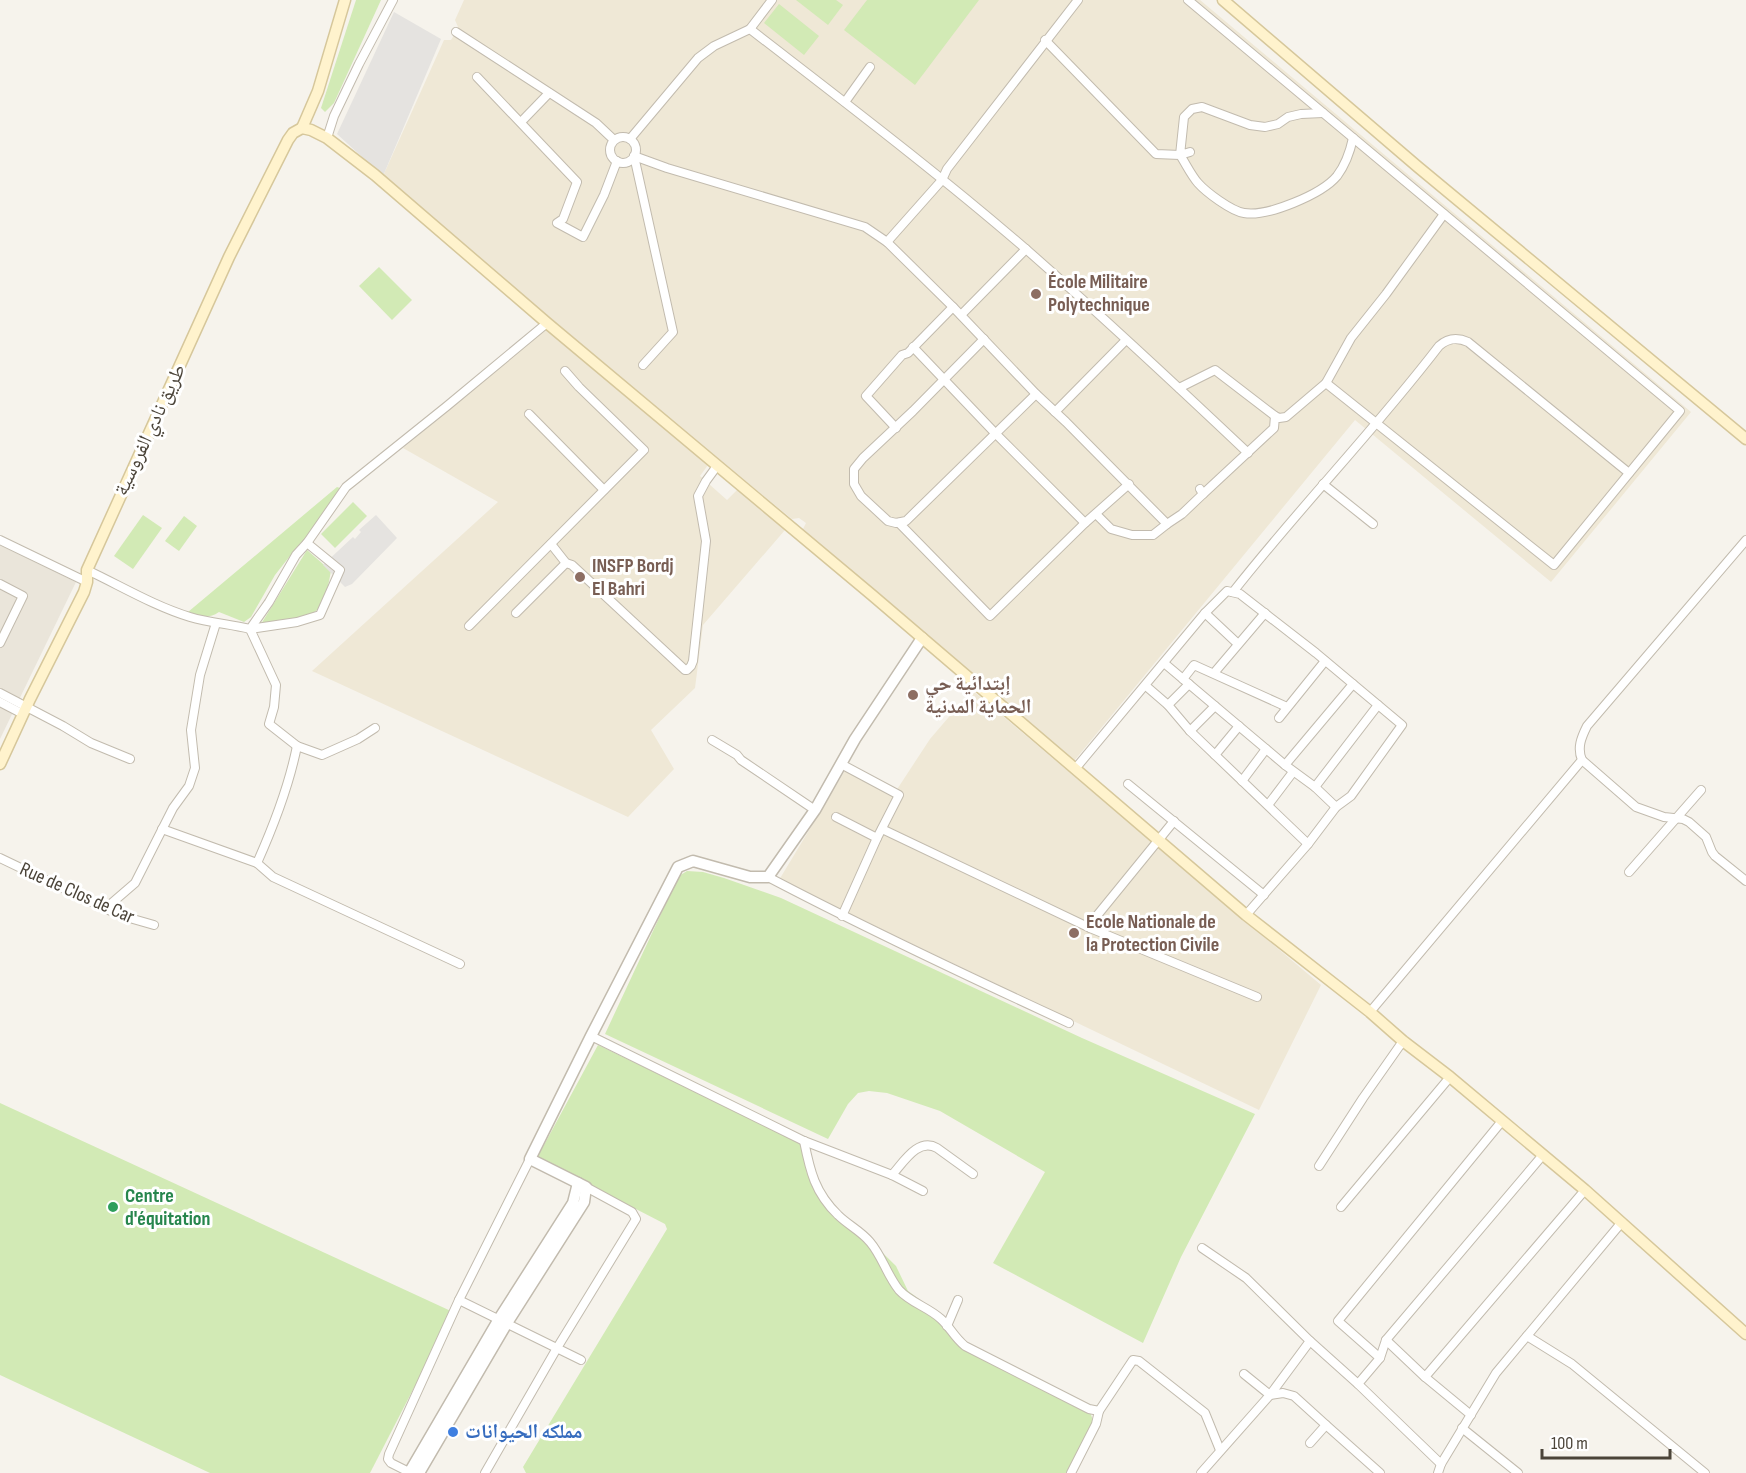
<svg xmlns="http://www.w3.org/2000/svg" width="1746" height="1473" viewBox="0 0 1746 1473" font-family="'Sofia Sans Condensed','Noto Naskh Arabic',sans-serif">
<rect width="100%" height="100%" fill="#f6f3ec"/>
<path fill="#eae5da" d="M0,545L76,582L0,739Z"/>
<g fill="#efe8d6">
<path d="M464,0H1200L1691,412L1551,582L1355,420L1074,761L955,658L802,531L806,523L799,518L792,519L685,432L383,176L444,40H451L456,32L458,27L455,20Z"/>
<path d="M546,329L708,465L700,476L727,500L738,489L785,530L703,625L695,688L651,730L674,769L628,817L312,671L498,502L403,448Z"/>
<path d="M972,690L1321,985L1259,1110L779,880L846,769L894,794L930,739Z"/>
</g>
<g fill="#d2eab5">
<path d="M356,0H381L334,103L325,112L321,108Z"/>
<path d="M796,0H836L843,5L828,25Z"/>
<path d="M867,0H979L915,85L844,30Z"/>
<path d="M779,4L819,36L804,55L764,23Z"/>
<path d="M379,267L412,300L392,320L359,286Z"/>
<path d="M337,487L340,488L338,493L304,540L297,547L275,575L251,617L244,622L219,612C207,620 201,616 188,612Z"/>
<path d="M353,502L367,516L335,548L321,534Z"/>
<path d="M143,515L162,528L133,569L114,556Z"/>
<path d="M184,516L197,526L179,551L165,541Z"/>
<path d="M307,550L331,571C328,586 326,605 312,614L262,626L261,624Z"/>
<path d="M687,871L703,872L724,878L781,898L1082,1038L1255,1114L1181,1257L1143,1343L993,1263L1045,1172L940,1111L887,1093L869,1091L858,1093L848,1104L828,1139L605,1034L674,886L679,876Z"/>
<path d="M598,1045L802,1143L807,1174L835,1206L896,1266L908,1291L919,1299L949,1333L1090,1412L1094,1423L1066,1473H526L523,1467L667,1229L665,1224L537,1158Z"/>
<path d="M0,1103L453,1312L370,1473H210L0,1375Z"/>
</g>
<g fill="#e5e3e0">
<path d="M394,12L441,39L383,176L337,134Z"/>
<path d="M376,515L397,538L352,584L345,587L323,565L353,537L355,539L361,532L359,530Z"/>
</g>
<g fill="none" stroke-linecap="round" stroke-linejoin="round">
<g stroke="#c2bbae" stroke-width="10">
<g id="minor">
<path d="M1188,0L1680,411L1554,565L1326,383L1286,417L1279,418L1275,416L1274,428L1203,494"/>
<path d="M750,29L772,0"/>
<path d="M456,32L596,123L614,140"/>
<path d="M1045,40L1156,154L1180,155C1186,164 1191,175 1198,183C1206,192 1231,211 1244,213C1268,217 1322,194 1337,176C1346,164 1350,152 1353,138"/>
<path d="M477,77L577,182L563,219L557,223L583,237L604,195L617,161"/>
<path d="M845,102L870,67"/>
<path d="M521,122L549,93"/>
<circle cx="623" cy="150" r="13"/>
<path d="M327,138L334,116L359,64L393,0"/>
<path d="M630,139L698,58L714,46L750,29C843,101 938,173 1027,250C1102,316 1175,384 1248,453"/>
<path d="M1190,152L1180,155L1184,117L1192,109L1202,107L1250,125L1265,127L1278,124L1288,117L1301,114L1323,113"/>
<path d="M634,156L667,168L865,227L887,242L953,307L1036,394L1066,422L1167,524L1182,514L1203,494L1200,489"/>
<path d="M634,156L673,332L643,365"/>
<path d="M887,242L942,180L947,169L1078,0"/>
<path d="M961,315L1026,249"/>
<path d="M984,339L913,411L863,458L854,469V484L861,496L888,521L896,523L906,521L1036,394"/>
<path d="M913,347L995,433L1085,523"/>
<path d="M1326,383L1351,338L1386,294L1444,214"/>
<path d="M1179,388L1215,370L1275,416"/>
<path d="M1055,412L1126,340"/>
<path d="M529,414L604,490"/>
<path d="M896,428L866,396L902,355L908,353L953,307"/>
<path d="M1323,484L1373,524"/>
<path d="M1096,514L1111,529L1132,535H1153L1167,524"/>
<path d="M899,523L990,616L1085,523L1129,484"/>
<path d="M0,540L87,582"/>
<path d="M307,543L340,570L320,615L297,622L250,629L276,685L274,707L269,724L297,746L322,755L358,739L375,728"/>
<path d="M551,544L566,563L572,565L685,670H687L691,666L693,661L706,541L698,496L706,481L717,466"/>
<path d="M87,570C121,586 154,606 190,617C210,623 230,624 250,629L269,602L296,555L307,543L346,487L447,406L547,323"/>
<path d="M0,584L23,596L0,643"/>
<path d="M1233,592C1299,508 1374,431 1439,346C1448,338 1457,337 1468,342L1629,473"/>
<path d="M516,613L566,563"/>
<path d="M1205,613L1238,644"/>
<path d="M469,626L644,450L579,387L565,371"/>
<path d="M1164,663L1285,765L1315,787L1336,807"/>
<path d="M1214,673L1265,613"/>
<path d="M1183,679L1194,665L1287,707"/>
<path d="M1189,684L1168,705L1190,731L1308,844"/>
<path d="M1146,686L1168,705"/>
<path d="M0,693L63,726L91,743L130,759"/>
<path d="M0,702L23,714"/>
<path d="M1279,718L1325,661"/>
<path d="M1190,731L1215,706"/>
<path d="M712,740L737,755L741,760L815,810"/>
<path d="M1215,755L1239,726"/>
<path d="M1582,760L1636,807L1664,817L1683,819L1689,822L1706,837L1712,852L1715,856L1746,881"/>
<path d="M841,764L899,795L877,838L842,916"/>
<path d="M1285,765L1353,684"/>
<path d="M1075,769L1205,613L1227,591L1240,594L1316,653L1402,725L1351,796L1336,807L1308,844L1246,915"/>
<path d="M1242,781L1266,749"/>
<path d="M1128,784L1264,895"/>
<path d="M1315,787L1378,705"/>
<path d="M1268,805L1293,772"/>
<path d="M836,817L877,838"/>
<path d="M162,829L257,863C274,825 289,786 297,746"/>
<path d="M882,829L1090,928L1257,997"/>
<path d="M0,858L119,915L154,925"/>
<path d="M257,863L273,877L460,964"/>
<path d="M1629,872L1701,790"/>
<path d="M768,877C867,929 967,976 1069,1023"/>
<path d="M106,908L135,883L173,808L189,786L195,768L191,730L200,675L216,623"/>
<path d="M1090,928L1095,918L1174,821"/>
<path d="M1370,1012L1582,760C1577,748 1581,738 1587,726L1746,540"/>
<path d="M591,1036L804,1141L892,1175L923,1191"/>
<path d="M804,1141C810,1171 815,1193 838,1215C848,1225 861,1231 870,1242C882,1256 887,1275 899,1290C911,1303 928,1307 941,1319C950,1327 954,1337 965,1346L1089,1409L1099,1411L1096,1424L1071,1473"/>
<path d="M1319,1166L1363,1098L1403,1041"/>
<path d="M892,1175C903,1163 918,1137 937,1148L973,1174"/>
<path d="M1341,1207L1450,1077"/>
<path d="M459,1300L581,1360"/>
<path d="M947,1326L958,1300"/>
<path d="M1527,1336L1572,1364L1705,1473"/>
<path d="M1386,1340L1425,1377L1585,1190"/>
<path d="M1310,1341L1358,1384"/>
<path d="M1380,1358L1338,1321L1502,1121"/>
<path d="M1244,1374L1270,1395L1283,1393L1294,1396L1326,1425"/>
<path d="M1425,1377L1471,1415"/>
<path d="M1099,1411L1133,1360L1139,1361L1205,1413L1220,1450"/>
<path d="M1462,1428L1518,1473"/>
<path d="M1310,1443L1326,1425L1380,1473"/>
<path d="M1441,1464L1358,1384L1380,1358L1386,1340L1542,1156"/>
<path d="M411,1473L391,1463L388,1459L389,1454L459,1300L530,1159"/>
<path d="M485,1473L557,1348L636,1219L632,1212L586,1187"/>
<path d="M1201,1473L1270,1395L1310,1341L1246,1278L1202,1248"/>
<path d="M1438,1473L1441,1464L1496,1373L1622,1222"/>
</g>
</g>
<g stroke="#c2bbae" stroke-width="13">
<g id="tertiary">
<path d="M409,1473L499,1319L573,1203L578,1183"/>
<path d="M419,1473L507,1323L584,1202L586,1187L530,1159L591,1036L678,867L693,861L750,877H768L815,810L855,739L922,638"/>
</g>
</g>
<g stroke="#d6c79b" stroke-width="13">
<g id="secondary">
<path d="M1223,0L1418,167L1746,439"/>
<path d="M302,128L318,91L345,0"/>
<path d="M0,764L30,699L84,592L87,582V570L229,257L288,140L293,133L302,128L311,130L327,138L375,175L547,323L872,595L1246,915L1370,1012L1403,1041L1450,1077L1585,1190L1746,1334"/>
</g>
</g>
<use href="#minor" stroke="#fff" stroke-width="8"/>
<use href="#tertiary" stroke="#fff" stroke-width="10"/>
<use href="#secondary" stroke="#fff3cd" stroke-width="10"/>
</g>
<g fill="#8d6e63" stroke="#fff" stroke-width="2">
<circle cx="1036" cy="294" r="6"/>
<circle cx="580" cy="577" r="6"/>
<circle cx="913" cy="695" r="6"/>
<circle cx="1074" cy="933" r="6"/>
</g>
<circle fill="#2e9e5b" stroke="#fff" stroke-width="2" cx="113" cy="1207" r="6"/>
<circle fill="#3f7fe0" stroke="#fff" stroke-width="2" cx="453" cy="1432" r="6"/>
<g text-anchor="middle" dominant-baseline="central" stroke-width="6" stroke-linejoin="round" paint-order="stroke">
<g font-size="20" font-weight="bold" fill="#785e54" stroke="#fff" text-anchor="start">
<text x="1048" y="282">École Militaire<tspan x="1048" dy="23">Polytechnique</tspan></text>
<text x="592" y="566">INSFP Bordj<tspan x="592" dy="23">El Bahri</tspan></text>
<text x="925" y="684">إبتدائية حي<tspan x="925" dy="23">الحماية المدنية</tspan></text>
<text x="1086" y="922">Ecole Nationale de<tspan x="1086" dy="23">la Protection Civile</tspan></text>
</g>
<g font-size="20" fill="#4b4439" stroke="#fff">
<text transform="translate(150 430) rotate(-65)">طريق نادي الفروسية</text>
<text transform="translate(77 893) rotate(24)">Rue de Clos de Car</text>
</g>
<g font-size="20" font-weight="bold" fill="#27864d" stroke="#fff" text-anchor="start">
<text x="125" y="1196">Centre<tspan x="125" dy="23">d'équitation</tspan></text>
</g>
<g font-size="20" font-weight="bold" fill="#366cbe" stroke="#fff" text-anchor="start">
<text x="465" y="1432">مملكه الحيوانات</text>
</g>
</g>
<path d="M1542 1449v9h128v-9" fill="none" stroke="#4b4439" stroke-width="3"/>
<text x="1551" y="1449" font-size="18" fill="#4b4439" stroke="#ffffff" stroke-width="4.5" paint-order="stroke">100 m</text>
</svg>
